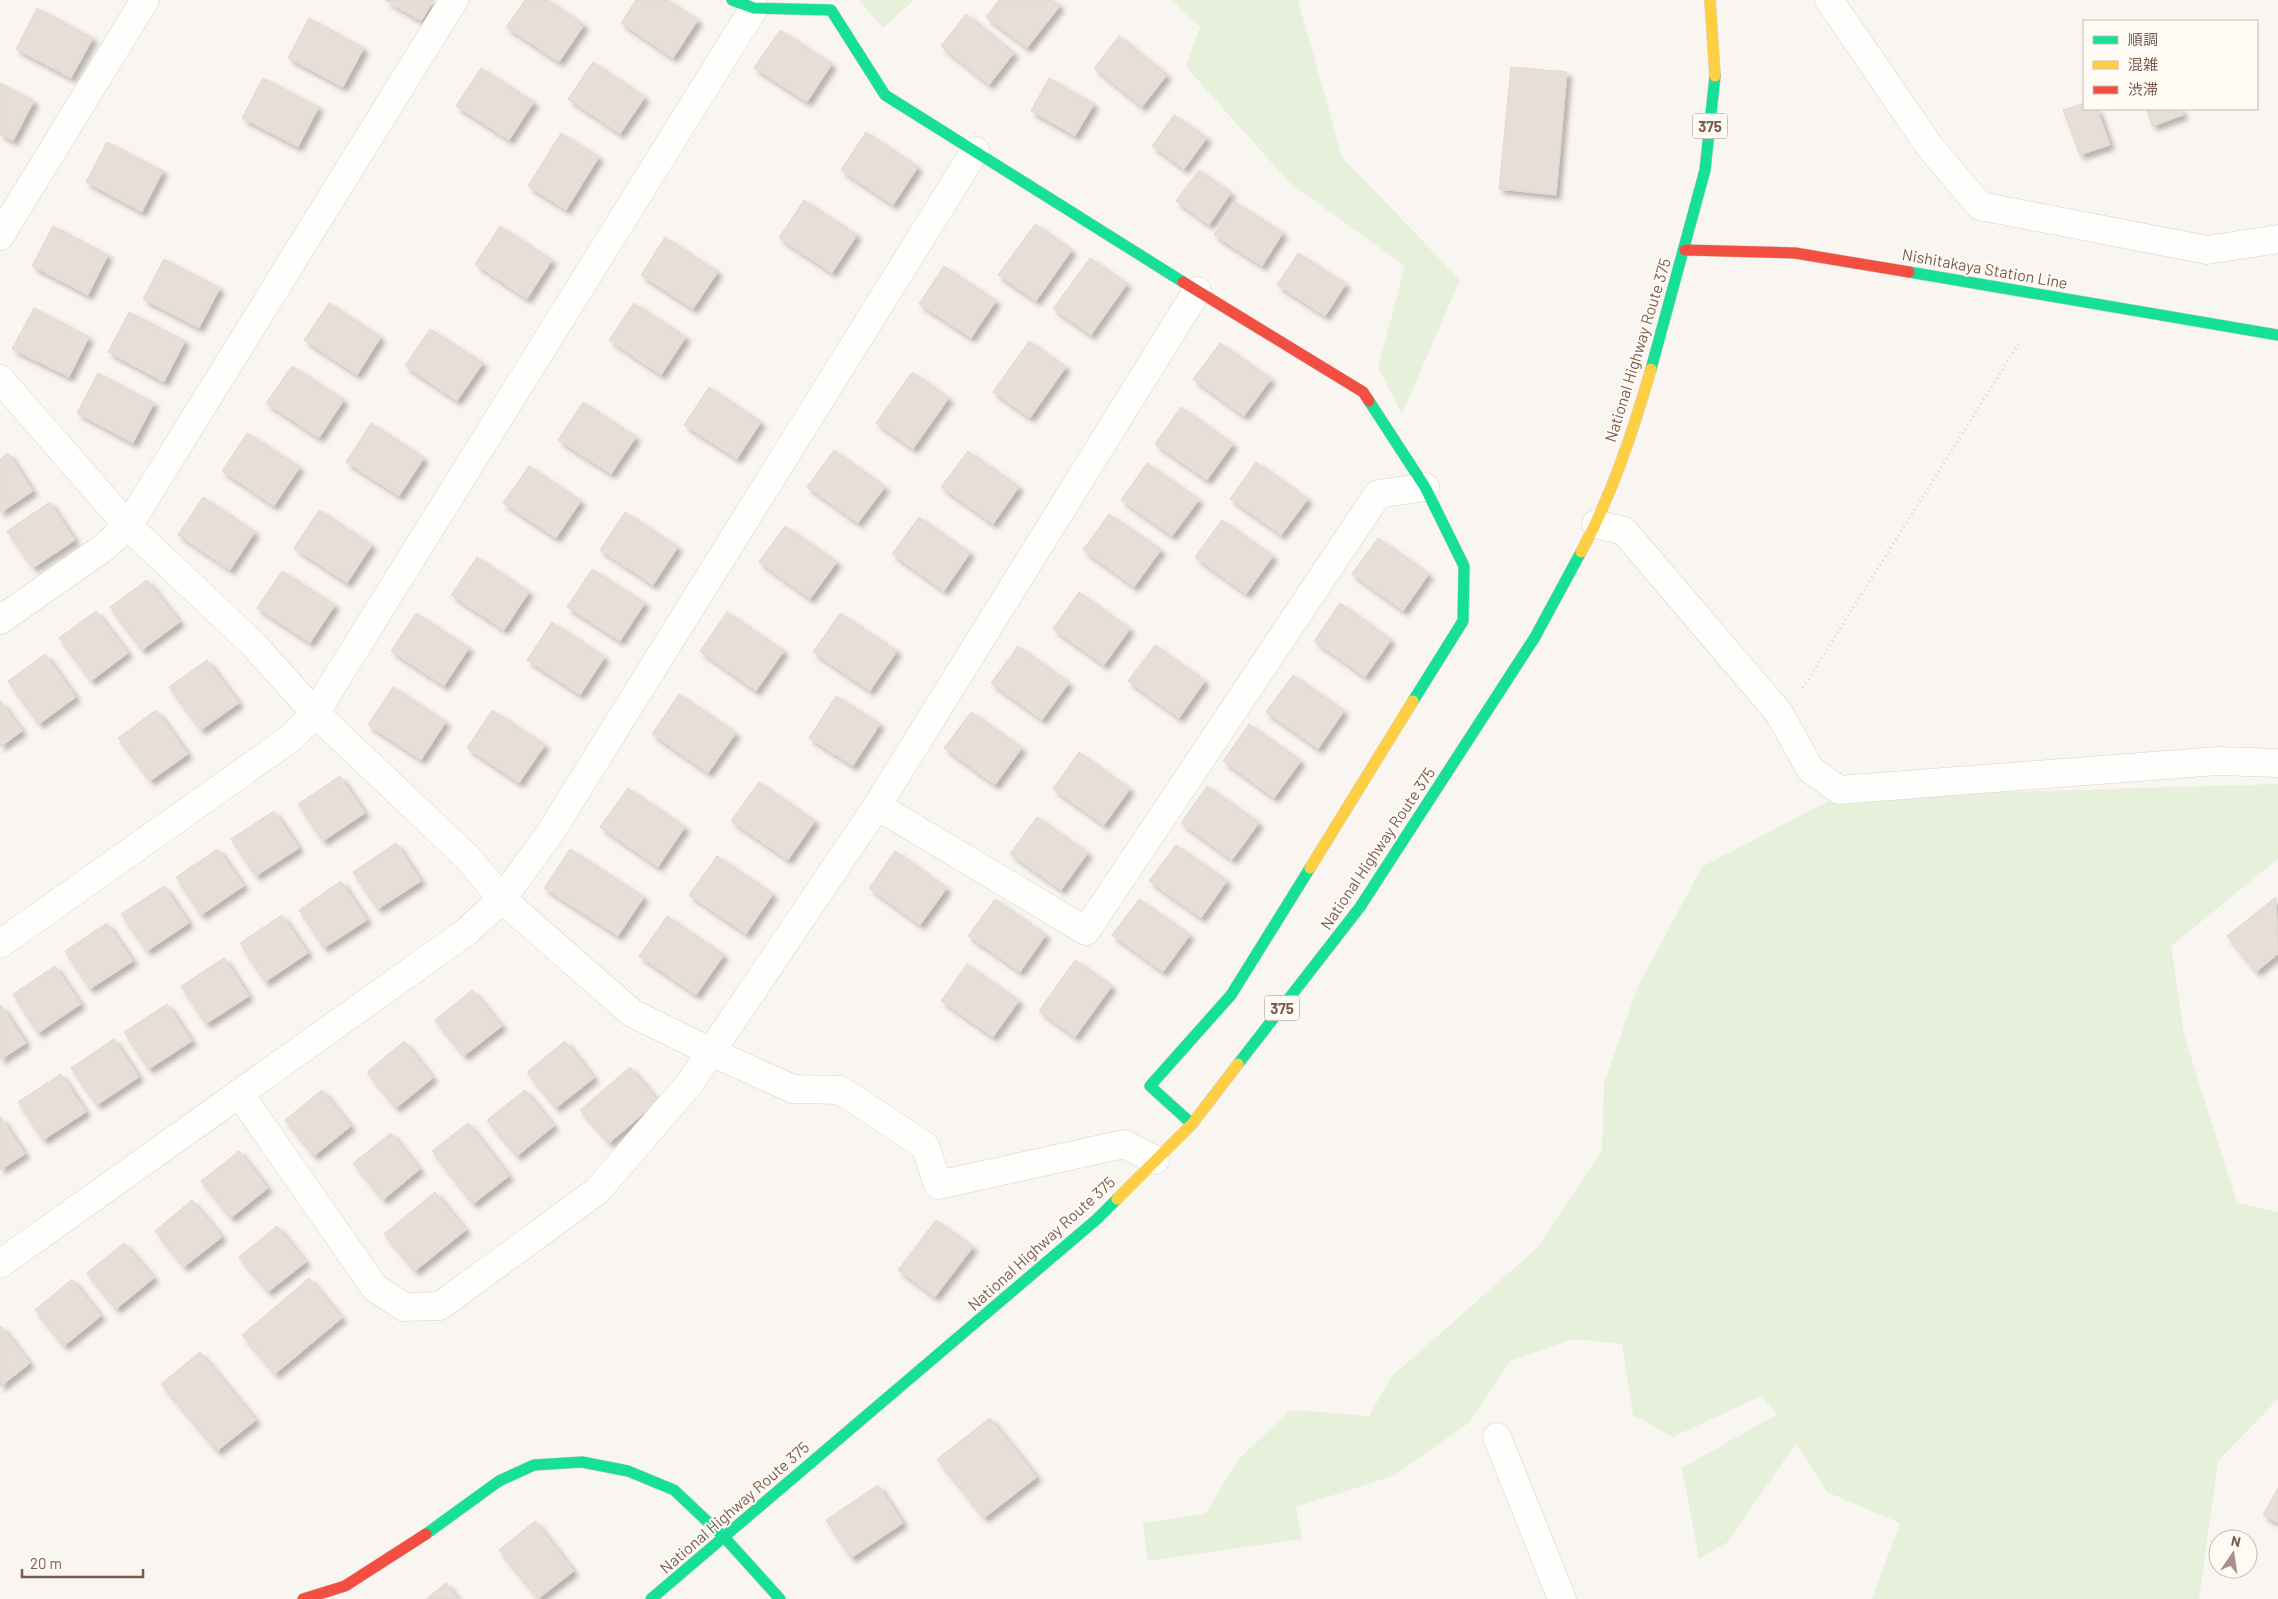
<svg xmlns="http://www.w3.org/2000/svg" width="2278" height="1599" viewBox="0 0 2278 1599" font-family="Barlow,'Noto Sans JP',sans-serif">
<defs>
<filter id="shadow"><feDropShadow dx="4.5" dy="4.5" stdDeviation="2.5" flood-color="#0004"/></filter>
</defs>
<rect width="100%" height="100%" fill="#f9f5f0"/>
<g fill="#e7f0db">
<path d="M859,0H914L883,28Z"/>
<path d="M1172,0H1298L1342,157L1460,280L1402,414L1378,368L1405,266L1290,183L1186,67L1200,27Z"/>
<path d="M2278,784V859L2171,946L2184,1035L2237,1203L2278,1212V1399L2218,1461L2199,1599H1872L1900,1523L1827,1492L1796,1443L1728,1542L1699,1559L1682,1468L1777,1414L1761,1396L1673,1437L1633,1415L1622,1344L1573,1339L1510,1361L1470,1422L1393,1476L1296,1507L1302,1539L1148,1561L1143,1523L1205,1514L1239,1459L1290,1410L1369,1416L1391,1377L1536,1249L1602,1150L1604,1084L1638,986L1702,867L1836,797Z"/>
</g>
<g fill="#e6ded7" stroke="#e2d8d2" filter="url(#shadow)">
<path d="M385,0H434L421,21Z"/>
<path d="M525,0H548L584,25L559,62L506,27Z"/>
<path d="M636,0H668L698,20L673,58L621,23Z"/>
<path d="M999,0H1053L1060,6L1027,48L986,17Z"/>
<path d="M37,8L93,38L71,78L16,49Z"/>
<path d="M966,14L1014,53L989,85L941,46Z"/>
<path d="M309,18L364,48L343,87L288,58Z"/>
<path d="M780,30L832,64L807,102L754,68Z"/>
<path d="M1119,36L1167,75L1142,107L1094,68Z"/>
<path d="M593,62L645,97L620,134L568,99Z"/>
<path d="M1511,67L1567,72L1556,195L1499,189Z"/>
<path d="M481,68L534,102L509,140L456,106Z"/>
<path d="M263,78L319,107L298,147L242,118Z"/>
<path d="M1049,78L1094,104L1075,136L1031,111Z"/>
<path d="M0,83L34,101L13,141L0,134Z"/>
<path d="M2084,103V109H2097L2110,145L2080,155L2063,110Z"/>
<path d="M2146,109H2181L2183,115L2153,126Z"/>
<path d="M1174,115L1207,138L1184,169L1152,146Z"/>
<path d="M866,132L918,167L893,205L841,170Z"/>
<path d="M561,133L599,157L566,210L528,186Z"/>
<path d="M107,142L163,171L142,212L86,182Z"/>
<path d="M1199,170L1231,193L1209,225L1176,201Z"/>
<path d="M804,200L857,235L832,273L779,238Z"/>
<path d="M1235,202L1283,233L1262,266L1214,235Z"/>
<path d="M1035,224L1072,250L1036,301L998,275Z"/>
<path d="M53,226L108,255L88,295L32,266Z"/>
<path d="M500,226L552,260L527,299L475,264Z"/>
<path d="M665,237L718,272L693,309L641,275Z"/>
<path d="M1298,253L1346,284L1325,316L1277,285Z"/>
<path d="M1090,258L1127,284L1091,335L1053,309Z"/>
<path d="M164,259L220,288L199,328L143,299Z"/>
<path d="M944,266L996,301L971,338L919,304Z"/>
<path d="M329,303L381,337L357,375L304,340Z"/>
<path d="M634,303L686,337L661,375L609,340Z"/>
<path d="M34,308L89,337L69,377L12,349Z"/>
<path d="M129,312L185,341L164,382L108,352Z"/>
<path d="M430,329L483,363L457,401L405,366Z"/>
<path d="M1029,341L1066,367L1030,418L993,392Z"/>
<path d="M1220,343L1271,379L1244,416L1193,379Z"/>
<path d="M292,366L344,400L319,438L266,403Z"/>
<path d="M912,372L949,398L913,449L876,423Z"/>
<path d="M98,373L154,403L133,443L77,413Z"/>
<path d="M709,387L761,422L737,459L684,425Z"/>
<path d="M583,402L636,437L611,474L558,440Z"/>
<path d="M1181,407L1233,444L1207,480L1155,444Z"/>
<path d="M371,423L424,458L399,496L346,462Z"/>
<path d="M247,433L300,467L274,506L222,471Z"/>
<path d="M834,450L885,487L858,523L807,487Z"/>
<path d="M968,451L1019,487L993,524L941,487Z"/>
<path d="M8,453L33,491L0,513V459Z"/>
<path d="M1256,462L1308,499L1281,535L1230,499Z"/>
<path d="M1147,463L1199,500L1172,536L1121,500Z"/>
<path d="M529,466L581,501L556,538L503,503Z"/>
<path d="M203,497L255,532L230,570L178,535Z"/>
<path d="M50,502L75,540L33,568L7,531Z"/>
<path d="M319,510L372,545L347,583L294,548Z"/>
<path d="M625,512L678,547L653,585L600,550Z"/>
<path d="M1109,514L1161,550L1134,587L1083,550Z"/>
<path d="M919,517L970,553L944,591L892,554Z"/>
<path d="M1222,520L1273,556L1246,594L1195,557Z"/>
<path d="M785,526L837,562L810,599L759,562Z"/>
<path d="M1378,538L1429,574L1403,611L1352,574Z"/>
<path d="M477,557L529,592L504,630L451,595Z"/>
<path d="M592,569L645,603L620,641L567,607Z"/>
<path d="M282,571L335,605L310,643L257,608Z"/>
<path d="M147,580L180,622L142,650L110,607Z"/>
<path d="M1079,592L1130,629L1104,665L1053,629Z"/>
<path d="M1340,603L1391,640L1365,677L1314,641Z"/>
<path d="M96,611L128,653L91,681L59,638Z"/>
<path d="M727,612L784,651L756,691L700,651Z"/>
<path d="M416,613L469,648L444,686L391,651Z"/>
<path d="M840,613L897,651L870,691L813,652Z"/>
<path d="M552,622L605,657L580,695L527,660Z"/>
<path d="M1155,645L1205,681L1179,718L1128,681Z"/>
<path d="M1018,646L1069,683L1042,720L991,683Z"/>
<path d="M45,654L76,697L39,724L8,681Z"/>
<path d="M207,660L239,703L201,730L169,687Z"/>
<path d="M1293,675L1344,711L1318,749L1266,712Z"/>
<path d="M393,687L446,722L421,760L368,725Z"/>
<path d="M679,694L736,733L708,773L652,734Z"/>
<path d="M836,696L880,724L853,766L809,738Z"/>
<path d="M0,700L22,731L0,747Z"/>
<path d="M156,710L188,754L150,781L118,738Z"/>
<path d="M492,710L545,745L519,783L467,748Z"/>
<path d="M971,712L1022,748L995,785L944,748Z"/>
<path d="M1249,724L1301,761L1274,798L1223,761Z"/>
<path d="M1079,752L1130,789L1104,825L1053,789Z"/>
<path d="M340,776L365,813L323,841L298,804Z"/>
<path d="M759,782L815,821L788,860L731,821Z"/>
<path d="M1207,786L1259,823L1232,860L1181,823Z"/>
<path d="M628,788L685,827L658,867L600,827Z"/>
<path d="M274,811L299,848L256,876L231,839Z"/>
<path d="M1037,817L1088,853L1061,890L1010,854Z"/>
<path d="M396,843L421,881L378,909L353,872Z"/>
<path d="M1176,845L1227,881L1201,918L1149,881Z"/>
<path d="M218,849L244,886L201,915L176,877Z"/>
<path d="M570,849L644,897L618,936L544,888Z"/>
<path d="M895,851L947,888L920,925L869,888Z"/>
<path d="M717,856L773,894L746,934L689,895Z"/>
<path d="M341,881L367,920L324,948L299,910Z"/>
<path d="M164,886L189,923L147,951L121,914Z"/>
<path d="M2276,897L2278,954L2256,972L2227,936Z"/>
<path d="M995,899L1046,935L1020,972L968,936Z"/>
<path d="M1139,899L1190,935L1163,972L1112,935Z"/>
<path d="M282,915L308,953L265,982L240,943Z"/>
<path d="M667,916L724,955L696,995L639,956Z"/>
<path d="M107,923L133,961L90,989L65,951Z"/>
<path d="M224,958L249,996L206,1024L181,986Z"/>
<path d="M1075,960L1112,986L1075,1037L1039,1011Z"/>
<path d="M967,964L1019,1001L993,1037L941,1001Z"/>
<path d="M55,966L81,1004L38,1033L13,994Z"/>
<path d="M472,990L502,1026L464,1056L435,1020Z"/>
<path d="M167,1004L192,1041L149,1069L124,1032Z"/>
<path d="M1,1005L26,1043L0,1060V1006Z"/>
<path d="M114,1039L139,1077L97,1105L71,1068Z"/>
<path d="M404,1041L433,1078L396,1108L367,1072Z"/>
<path d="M565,1041L594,1078L556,1108L527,1072Z"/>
<path d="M630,1067L658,1101L609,1143L580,1110Z"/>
<path d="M61,1074L86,1112L43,1140L18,1102Z"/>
<path d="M322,1090L351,1126L314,1156L285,1120Z"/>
<path d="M525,1090L554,1126L517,1156L487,1120Z"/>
<path d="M0,1116L25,1154L0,1170Z"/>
<path d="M468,1123L509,1176L473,1204L432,1151Z"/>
<path d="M391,1133L420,1169L383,1200L353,1163Z"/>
<path d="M239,1151L268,1188L231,1218L201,1181Z"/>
<path d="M435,1192L466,1230L415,1271L384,1234Z"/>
<path d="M192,1200L222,1237L184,1267L155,1231Z"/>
<path d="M936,1220L973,1247L935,1297L898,1270Z"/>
<path d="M277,1226L306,1262L268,1292L239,1257Z"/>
<path d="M124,1243L154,1278L116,1309L87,1273Z"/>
<path d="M309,1278L342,1318L275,1374L242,1335Z"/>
<path d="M72,1279L101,1316L64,1346L35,1310Z"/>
<path d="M1,1326L30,1363L0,1387V1327Z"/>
<path d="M200,1352L256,1420L217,1451L161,1384Z"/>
<path d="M990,1418L1037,1477L984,1518L937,1459Z"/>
<path d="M878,1485L903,1523L851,1558L826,1520Z"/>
<path d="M2278,1488V1523L2263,1515Z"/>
<path d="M535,1521L574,1571L538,1599L499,1550Z"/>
<path d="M446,1583L458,1599H426Z"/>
</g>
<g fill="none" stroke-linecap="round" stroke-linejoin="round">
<g stroke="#d7d1cb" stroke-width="29">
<g id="street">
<path d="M1829,0L1930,147L1980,206L2207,250L2278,239"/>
<path d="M0,236L145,0"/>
<path d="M0,379L128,526L253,644L315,713L467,857L502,899L632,1013L711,1052L793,1089L840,1090L925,1146L938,1185L1124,1144L1155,1160"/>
<path d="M1596,524L1624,531L1779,713L1810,769L1839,790L2218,761L2278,763"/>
<path d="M0,620L103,548L128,526L454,0"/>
<path d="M877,806L1086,931L1378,494L1425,487"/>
<path d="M0,944L291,738L315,713L754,8"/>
<path d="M239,1093L375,1288L404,1307L440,1306L597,1191L690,1083L877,806L1197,291"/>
<path d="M0,1264L466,932L502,899L550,833L975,151"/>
<path d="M1497,1437L1562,1599"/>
</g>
</g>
<g stroke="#d9d2cb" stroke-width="12">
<g id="fast">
<path d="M732,0L754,8L831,10L885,95L1183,282"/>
<path d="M1909,272L2278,335"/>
<path d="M1651,369L1705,170L1715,76"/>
<path d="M1369,401L1425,487L1464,566L1463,621L1413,701"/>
<path d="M1238,1064L1360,907L1535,637L1581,552"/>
<path d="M1192,1124L1150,1086L1231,995L1310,868"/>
<path d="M426,1534L499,1481L534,1465L582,1462L628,1471L674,1490L724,1537L780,1599"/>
<path d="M651,1599L1097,1219L1117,1199"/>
</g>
</g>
<g stroke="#d9d2cb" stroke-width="12">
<g id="slow">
<path d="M1710,0L1715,76"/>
<path d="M1581,552C1612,495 1633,431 1651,369"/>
<path d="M1310,868L1413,701"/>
<path d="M1117,1199L1192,1124L1238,1064"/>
</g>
</g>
<g stroke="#d9d2cb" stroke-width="12">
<g id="jam">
<path d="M1685,250L1795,253L1909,272"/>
<path d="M1183,282L1363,392L1369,401"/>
<path d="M303,1599L345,1586L426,1534"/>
</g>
</g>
<path stroke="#dcd5d0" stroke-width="3" stroke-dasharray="1 4" stroke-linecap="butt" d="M1803,688L2019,343"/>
<use href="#street" stroke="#fefefd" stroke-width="28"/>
<use href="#fast" stroke="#16e098" stroke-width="11"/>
<use href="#slow" stroke="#ffcf43" stroke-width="11"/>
<use href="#jam" stroke="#f24e42" stroke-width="11"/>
</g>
<g text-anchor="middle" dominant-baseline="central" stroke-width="4" stroke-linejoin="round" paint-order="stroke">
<g fill="#fffaf3" stroke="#a28b7f" stroke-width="1">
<rect x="1692.5" y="113.5" width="35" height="25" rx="4"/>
<rect x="1264.5" y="995.5" width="35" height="25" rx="4"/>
</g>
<g font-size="15" font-weight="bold" fill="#7a5c4d">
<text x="1710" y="126">375</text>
<text x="1282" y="1008">375</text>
</g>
<g font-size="16" fill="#7a5c4d" stroke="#fffaf3">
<text transform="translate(1985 268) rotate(10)">Nishitakaya Station Line</text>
<text transform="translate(1637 350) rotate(-73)">National Highway Route 375</text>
<text transform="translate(1377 848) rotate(-56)">National Highway Route 375</text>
<text transform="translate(1041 1243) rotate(-42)">National Highway Route 375</text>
<text transform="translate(734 1507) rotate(-41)">National Highway Route 375</text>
</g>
</g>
<rect x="2083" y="20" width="175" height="90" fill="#fffaf3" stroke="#cabbb1"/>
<rect x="2093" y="36" width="25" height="8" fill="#16e098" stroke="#cabbb1"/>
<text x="2128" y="45" font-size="15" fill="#7a5c4d">順調</text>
<rect x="2093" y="61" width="25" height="8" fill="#ffcf43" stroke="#cabbb1"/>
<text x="2128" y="70" font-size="15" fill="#7a5c4d">混雑</text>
<rect x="2093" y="86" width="25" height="8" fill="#f24e42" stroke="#cabbb1"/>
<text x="2128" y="95" font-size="15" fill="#7a5c4d">渋滞</text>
<g transform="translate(2233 1554) rotate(13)"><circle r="24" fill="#fffaf3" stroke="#cabbb1"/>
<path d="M0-4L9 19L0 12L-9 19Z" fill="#a69286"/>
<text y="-8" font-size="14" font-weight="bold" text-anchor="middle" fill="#7a5c4d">N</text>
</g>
<path d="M22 1569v8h121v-8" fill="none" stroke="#7a5c4d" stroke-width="2.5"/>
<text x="30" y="1569" font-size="15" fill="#7a5c4d" stroke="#fffaf3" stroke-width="4" paint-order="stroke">20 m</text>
</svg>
